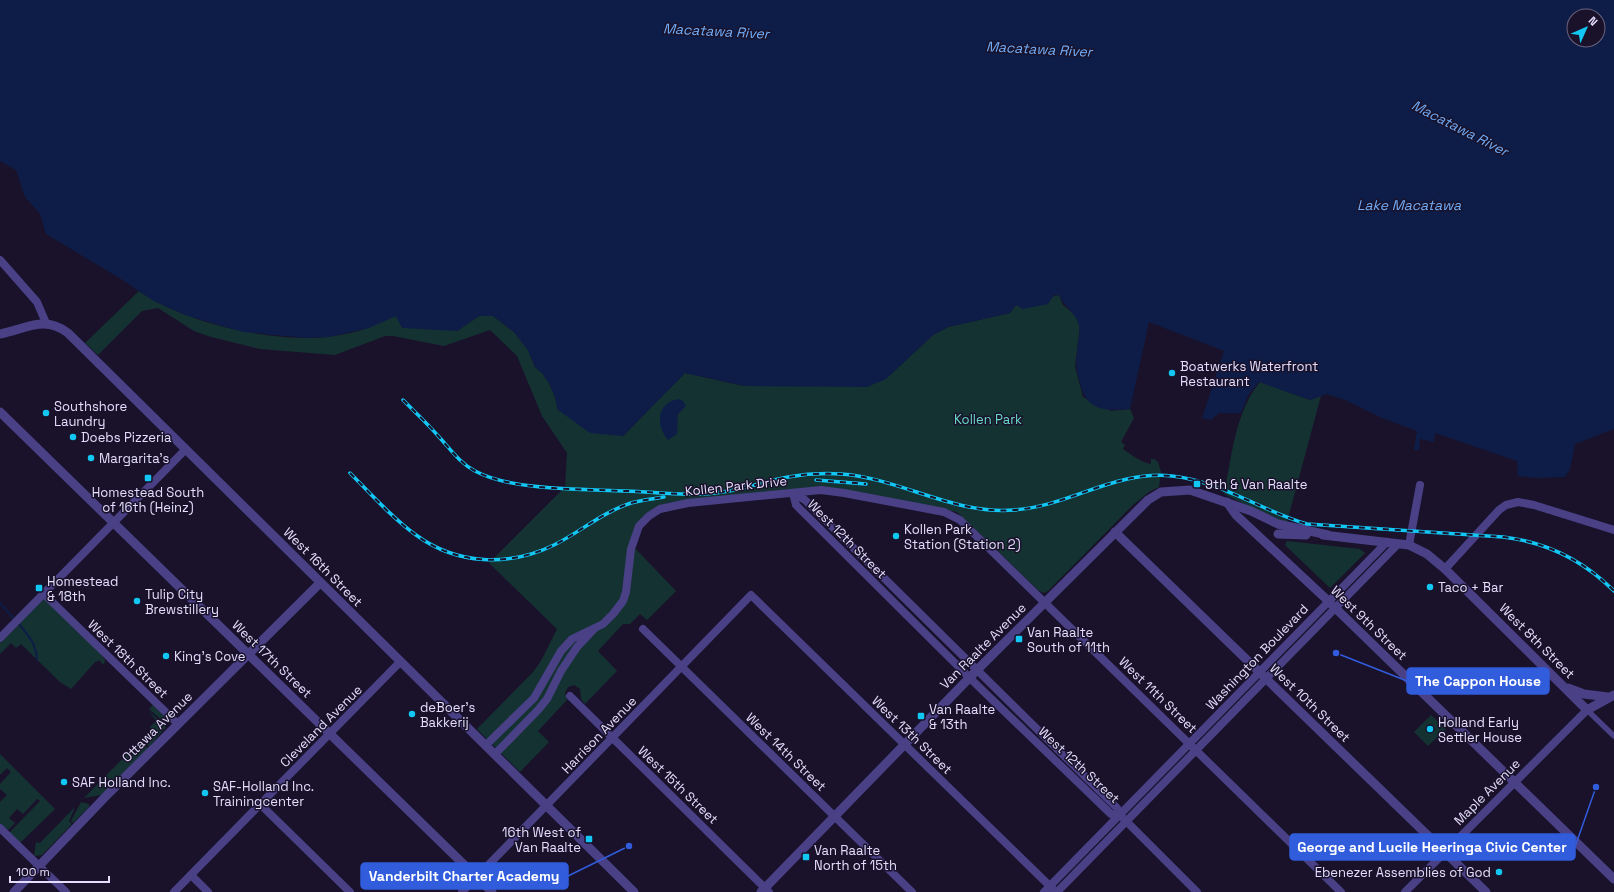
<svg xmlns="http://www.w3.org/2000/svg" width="1614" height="892" viewBox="0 0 1614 892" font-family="'Space Grotesk',sans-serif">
<rect width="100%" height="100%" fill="#19122a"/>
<g fill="#153233">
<path d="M139,291C184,323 273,343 328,337C342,335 357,332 370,327C378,324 386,318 395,316C401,315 447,329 457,331L479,316H493L514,332L528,350L535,367L542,373L549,383L555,397L558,410L623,436L685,373L744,386L890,375L933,335L948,327L1010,313L1016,305L1059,295L1063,305L1074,314L1080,326L1075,366L1083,397L1111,411L1130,409L1134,418L1121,442L1125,445L1123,449C1132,455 1140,462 1151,464V459H1154L1158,462L1161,472L1159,487L1149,492L1133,505L1048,591L1044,593L1039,591L957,512L835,488L794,489L667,503C646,512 634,519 631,544L676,591L647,620L640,614L630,624H623L598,651L617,671L585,704L581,699L580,689L574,685L568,687L565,693L567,700L538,731L549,742L520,772L477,729L533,672L541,661L557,629L489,563L565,487L567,453L542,416L517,356L490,330L444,346L393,336H385L335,355L260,349L211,337L194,331L158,308L142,311L98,355L85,343Z"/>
<path d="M1260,382L1310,400L1321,396L1287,522L1270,517L1224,494C1232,456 1235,412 1260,382Z"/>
<path d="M1287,541L1360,549L1365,553L1330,588L1285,545Z"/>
<path d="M44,598L97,649L105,660L104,665L99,660L97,662L96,661L71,689L60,682L21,644L16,648L11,643L0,654V643Z"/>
<path d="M153,705L167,719V725L149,709Z"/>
<path d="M149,711L166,727L149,747L142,739L151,730L150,727L156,721Z"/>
<path d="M1431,715L1446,729L1428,746L1414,732Z"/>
<path d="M140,741L148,748L101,795L84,798Z"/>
<path d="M0,754L55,809L20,843L10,834V832L40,801L37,799L23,814L17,809L9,818L15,823L8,830L0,824V802L7,795L0,789V784L11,772L7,768L0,775Z"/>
<path d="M81,802L89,804V807L73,823L71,821Z"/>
<path d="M75,807L69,821L72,824L42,855L34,856L36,842L40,843Z"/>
</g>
<g fill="#0e1d47" fill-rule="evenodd">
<path d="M0,0H1614V429L1575,444L1570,469L1565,477L1536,478L1518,476L1517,461L1435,433L1434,442L1420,439L1419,450H1414L1417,431L1382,418L1345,400L1327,394L1310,400L1259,382L1249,394L1241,413H1219L1211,420L1202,418L1224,351L1149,322L1130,409C1104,411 1087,411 1080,383C1077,372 1075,364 1077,353C1077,345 1081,332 1079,325C1076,313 1064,307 1059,295H1054L1048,304L1023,309L1016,305L1010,313L948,327L933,335L886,379L867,387L745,386L685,373L623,436L590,433L558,410L555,397L549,383L542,373L535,367L528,350L514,332L493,316H479L457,331L402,328L396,316L369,328L329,337L307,338L243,332L185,315L152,300L121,279L46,234L40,214L25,197L16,170L0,161ZM1574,16H1598V40H1574Z"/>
<path d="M678,399L683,401L686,406L678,414L677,434L668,440C656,425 656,404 678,399Z"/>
</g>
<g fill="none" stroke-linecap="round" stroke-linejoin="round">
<g stroke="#0e1d47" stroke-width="2">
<path d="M0,603L15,620"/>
<path d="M18,623C28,635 36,643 37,660"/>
</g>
<path stroke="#494086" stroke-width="5.5" d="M1587,710L1614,736"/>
<g stroke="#494086" stroke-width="8">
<path d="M0,260L37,302L46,323"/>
<path d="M793,493L805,500L1117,808L1120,815L1197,892"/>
<path d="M793,493L796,505L978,686L1111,814L1120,815"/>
<path d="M1409,545L1420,485"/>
<path d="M1445,569L1499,510L1506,505L1518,502L1534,505L1614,530"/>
<path d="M44,594L178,724"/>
<path d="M643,629L912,892"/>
<path d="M0,638L186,449"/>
<path d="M570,696L769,892"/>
<path d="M486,745L534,698L561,651L572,639L603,624L613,614L623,601L626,592L631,549L639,526L649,516L660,509L688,503L821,490L844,493L944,512L960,520L1341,892"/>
<path d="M495,754L538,710L547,699L561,671L577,647L594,629"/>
<path d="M260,804L350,892"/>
<path d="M0,828L66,892"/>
<path d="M191,875L208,892"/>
<path d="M174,892L400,662"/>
<path d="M462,892L751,595L1056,892"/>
<path d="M1044,892L1387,542"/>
<path d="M1057,892L1398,544"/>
<path d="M1405,892L1587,710"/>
</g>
<g stroke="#494086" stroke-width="9">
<path d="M0,334C26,329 44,315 68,333L634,892"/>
<path d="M0,412L492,892"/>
<path d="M1227,502L1236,515L1324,597L1614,879"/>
<path d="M1115,532L1486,892"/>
<path d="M1278,534L1306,535"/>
<path d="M1323,535L1409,545L1427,554L1445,569L1587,710L1614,695"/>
<path d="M1568,688L1584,694L1608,697"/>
<path d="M14,892L109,793L320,583"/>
<path d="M761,892L977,670L1148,500L1161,492L1190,490L1251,511L1278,524L1328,535"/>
</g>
<g stroke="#12c7f4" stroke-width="3.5">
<g id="rail">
<path d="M403,400C416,413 429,425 440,438C451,450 460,463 475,471C512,491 584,489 626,491C658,492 691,497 722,492C745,489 766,481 788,477C805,474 824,473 841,474C900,478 953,515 1014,510C1070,506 1115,470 1172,476C1220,481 1262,511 1307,524L1503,537C1546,542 1583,560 1614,591"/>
<path d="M350,473C371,494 392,518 416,535C457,565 509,567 554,545C580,532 603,512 631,503C642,500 653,499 664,497"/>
<path d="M816,480L866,484"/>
</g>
</g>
<use href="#rail" stroke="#19122a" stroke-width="2" stroke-dasharray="6" stroke-linecap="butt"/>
</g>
<g fill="#12c7f4" stroke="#19122a" stroke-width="1.5">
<circle cx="1172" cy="373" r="4"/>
<circle cx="46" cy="413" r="4"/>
<circle cx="73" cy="437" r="4"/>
<circle cx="91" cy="458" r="4"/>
<rect x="144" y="474" width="8" height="8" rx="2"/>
<rect x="1193" y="480" width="8" height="8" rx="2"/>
<circle cx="896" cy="536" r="4"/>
<circle cx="1430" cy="587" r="4"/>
<rect x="35" y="584" width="8" height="8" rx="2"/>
<circle cx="137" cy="601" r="4"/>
<rect x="1015" y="635" width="8" height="8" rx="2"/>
<circle cx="166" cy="656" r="4"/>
<circle cx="412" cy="714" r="4"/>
<rect x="917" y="712" width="8" height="8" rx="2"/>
<circle cx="1430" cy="729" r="4"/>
<circle cx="64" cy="782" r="4"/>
<circle cx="205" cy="793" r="4"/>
<rect x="585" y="835" width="8" height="8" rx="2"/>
<rect x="802" y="853" width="8" height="8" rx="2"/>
<circle cx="1499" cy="872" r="4"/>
</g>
<g text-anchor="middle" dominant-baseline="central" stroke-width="3" stroke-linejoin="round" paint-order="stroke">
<g font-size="13" fill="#e4ddfd" stroke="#19122a" text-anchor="start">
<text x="1180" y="366">Boatwerks Waterfront<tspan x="1180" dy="15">Restaurant</tspan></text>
<text x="54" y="406">Southshore<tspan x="54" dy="15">Laundry</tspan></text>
<text x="81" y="437">Doebs Pizzeria</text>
<text x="99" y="458">Margarita’s</text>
<text x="1205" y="484">9th &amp; Van Raalte</text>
<text x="148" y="492" text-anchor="middle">Homestead South<tspan x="148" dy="15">of 16th (Heinz)</tspan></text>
<text x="904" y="529">Kollen Park<tspan x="904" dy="15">Station (Station 2)</tspan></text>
<text x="47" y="581">Homestead<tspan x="47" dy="15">&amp; 18th</tspan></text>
<text x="1438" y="587">Taco + Bar</text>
<text x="145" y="594">Tulip City<tspan x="145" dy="15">Brewstillery</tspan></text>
<text x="1027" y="632">Van Raalte<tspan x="1027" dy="15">South of 11th</tspan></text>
<text x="174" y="656">King's Cove</text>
<text x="420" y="707">deBoer's<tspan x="420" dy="15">Bakkerij</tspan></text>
<text x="929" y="709">Van Raalte<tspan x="929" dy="15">&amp; 13th</tspan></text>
<text x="1438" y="722">Holland Early<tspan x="1438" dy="15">Settler House</tspan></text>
<text x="72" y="782">SAF Holland Inc.</text>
<text x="213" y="786">SAF-Holland Inc.<tspan x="213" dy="15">Trainingcenter</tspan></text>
<text x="581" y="832" text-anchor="end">16th West of<tspan x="581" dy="15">Van Raalte</tspan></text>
<text x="814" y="850">Van Raalte<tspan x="814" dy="15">North of 15th</tspan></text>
<text x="1491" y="872" text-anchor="end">Ebenezer Assemblies of God</text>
</g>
<g font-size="13" fill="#6adbca" stroke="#19122a">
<text x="988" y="419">Kollen Park</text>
</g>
<g font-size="13" fill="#e4ddfd" stroke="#19122a">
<text transform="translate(736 486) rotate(-6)">Kollen Park Drive</text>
<text transform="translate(847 539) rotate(45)">West 12th Street</text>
<text transform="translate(323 567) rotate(45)">West 16th Street</text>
<text transform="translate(1369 623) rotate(44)">West 9th Street</text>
<text transform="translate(1537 641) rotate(45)">West 8th Street</text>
<text transform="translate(983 646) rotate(-45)">Van Raalte Avenue</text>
<text transform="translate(1257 657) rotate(-46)">Washington Boulevard</text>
<text transform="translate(128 659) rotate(44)">West 18th Street</text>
<text transform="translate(272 659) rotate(44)">West 17th Street</text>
<text transform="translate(1158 695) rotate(44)">West 11th Street</text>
<text transform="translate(1310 703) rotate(44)">West 10th Street</text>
<text transform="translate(321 726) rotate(-45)">Cleveland Avenue</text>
<text transform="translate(157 727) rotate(-45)">Ottawa Avenue</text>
<text transform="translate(599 735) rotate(-46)">Harrison Avenue</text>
<text transform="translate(912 735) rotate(44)">West 13th Street</text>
<text transform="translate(786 752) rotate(44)">West 14th Street</text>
<text transform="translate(1079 765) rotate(43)">West 12th Street</text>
<text transform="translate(678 785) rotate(44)">West 15th Street</text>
<text transform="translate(1487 792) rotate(-45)">Maple Avenue</text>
</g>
<g font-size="14" font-style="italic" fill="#70acf8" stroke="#19122a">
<text transform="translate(716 31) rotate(3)">Macatawa River</text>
<text transform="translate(1039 49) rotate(3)">Macatawa River</text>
<text transform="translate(1460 128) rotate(27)">Macatawa River</text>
<text x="1409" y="205">Lake Macatawa</text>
</g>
</g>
<path fill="none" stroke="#315cdc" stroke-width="1.5" d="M1336 653L1407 681M1596 787L1575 847M629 846L568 876"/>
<g fill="#315cdc" stroke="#19122a" stroke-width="1.5">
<circle cx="1336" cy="653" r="4"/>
<circle cx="1596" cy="787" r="4"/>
<circle cx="629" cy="846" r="4"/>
</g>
<g fill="#315cdc" stroke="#315cdc" stroke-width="1.5">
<rect x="1407" y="668" width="142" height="26" rx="4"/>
<rect x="1290" y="834" width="285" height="26" rx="4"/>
<rect x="361" y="863" width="207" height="26" rx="4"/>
</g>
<g font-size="14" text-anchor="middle" font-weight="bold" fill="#fff">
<text x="1478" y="686">The Cappon House</text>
<text x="1432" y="852">George and Lucile Heeringa Civic Center</text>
<text x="464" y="881">Vanderbilt Charter Academy</text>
</g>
<g transform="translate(1586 28) rotate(45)"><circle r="19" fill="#19122a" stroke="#6a637e"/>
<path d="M0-3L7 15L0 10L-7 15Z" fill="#12c7f4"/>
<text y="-6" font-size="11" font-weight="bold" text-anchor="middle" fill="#e4ddfd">N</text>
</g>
<path d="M10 876v6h99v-6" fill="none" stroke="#e4ddfd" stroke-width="2"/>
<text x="16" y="876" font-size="12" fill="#e4ddfd" stroke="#19122a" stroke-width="3" paint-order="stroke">100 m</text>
</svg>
